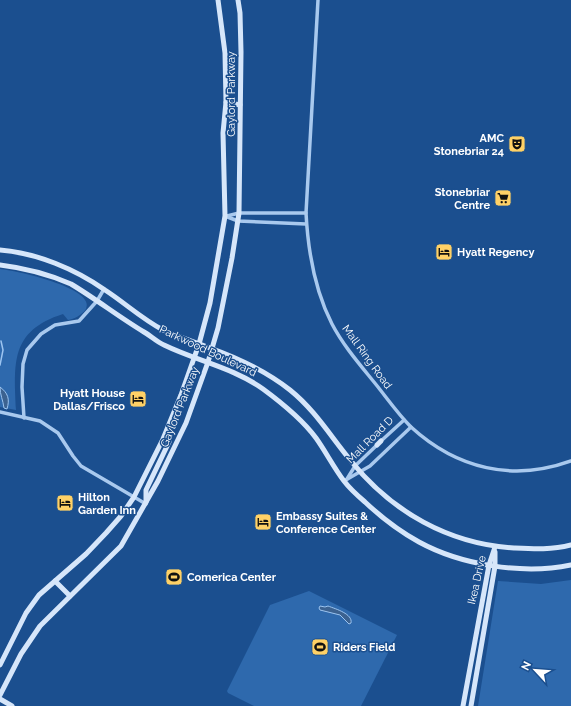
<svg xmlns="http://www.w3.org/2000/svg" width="571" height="706" viewBox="0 0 571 706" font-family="Raleway,sans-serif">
<rect width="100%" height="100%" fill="#1b4f8f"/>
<g fill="#2e69ad">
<path d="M0,269C14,270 97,288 86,309C82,315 74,319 68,320L63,314C10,331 14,363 16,410L0,407Z"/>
<path d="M571,580V706H478L498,581L541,584Z"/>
<path d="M309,591L397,635L361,706H254L228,693L227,691L270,605Z"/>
</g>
<g fill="#3c6290" stroke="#9cc4f0">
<path d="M0,387C8,393 10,399 7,409L4,408C3,400 0,395 0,387Z"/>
<path d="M320,606L325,607L328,606C336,609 353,614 351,623L349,624L340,615L320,610L319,608Z"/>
</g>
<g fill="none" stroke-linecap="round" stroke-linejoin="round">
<path stroke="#9cc4f0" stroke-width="1.5" d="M0,365L3,350L1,341"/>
<g stroke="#a9c9ee" stroke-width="3.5">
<path d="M318,0L306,213C308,251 314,289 332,324C344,347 362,367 378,387C389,401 399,415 411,427C457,469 513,482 571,461"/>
<path d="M225,216L238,221L306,224"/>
<path d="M227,216L239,213H306"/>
<path d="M0,412L40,421L58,433L73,456L81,466L146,504"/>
<path d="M24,418L22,387L23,364L27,350L41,334L55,325L79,321L97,301L104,289"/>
<path d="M381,441L404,420"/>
<path d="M347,479L355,466L377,445"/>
<path d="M344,481L370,466L411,427"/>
</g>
<g stroke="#d6e6fa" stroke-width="5">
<path d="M226,102L240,105"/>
<path d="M0,250C37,253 75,269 105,290C125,303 142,319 163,330C179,337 195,342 210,348C238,358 267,372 290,390C315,410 331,437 351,461C392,512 449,544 514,548C534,549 552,550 571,545"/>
<path d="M0,265C25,268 48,274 71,284C96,299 119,317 144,332C151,336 157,342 164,345C197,361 234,368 263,389C282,403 302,419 316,438C326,452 334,468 344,481C350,489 358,496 365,502C382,518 399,531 419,542C461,565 523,575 571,565"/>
<path d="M377,445L381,441"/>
<path d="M146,502V490L169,442L170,425"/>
<path d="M55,581L70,596"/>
<path d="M0,665L26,613L39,595L86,554L106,533L121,516L134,497L163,439L181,395L199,344L210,303L225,216L223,133L226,102L225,53L218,0"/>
<path d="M0,695L21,654L40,626L121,546L158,481L186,423L208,362L218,328L232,258L239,213L241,52L240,13L238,0"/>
<path d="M0,699L12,706"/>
<path d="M463,706L489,565L495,547"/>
<path d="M471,706L495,566V552"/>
</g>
</g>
<defs>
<g id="theatre-square" transform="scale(0.9)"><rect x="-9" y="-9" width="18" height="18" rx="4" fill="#ffd166" stroke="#1b4f8f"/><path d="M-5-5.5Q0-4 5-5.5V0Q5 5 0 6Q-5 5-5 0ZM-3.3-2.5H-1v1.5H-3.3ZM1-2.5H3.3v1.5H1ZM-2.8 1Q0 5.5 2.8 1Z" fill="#111"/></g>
<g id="supermarket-square" transform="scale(0.9)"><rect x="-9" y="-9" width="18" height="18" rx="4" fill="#ffd166" stroke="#1b4f8f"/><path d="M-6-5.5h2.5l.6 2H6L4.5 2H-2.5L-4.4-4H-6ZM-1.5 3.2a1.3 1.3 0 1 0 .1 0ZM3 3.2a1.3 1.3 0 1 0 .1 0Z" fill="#111"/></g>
<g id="hotel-square" transform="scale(0.9)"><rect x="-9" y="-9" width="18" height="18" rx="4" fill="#ffd166" stroke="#1b4f8f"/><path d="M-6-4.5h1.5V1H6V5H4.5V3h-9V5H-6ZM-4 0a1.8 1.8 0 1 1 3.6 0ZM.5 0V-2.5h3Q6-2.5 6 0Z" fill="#111"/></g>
<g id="stadium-square" transform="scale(0.9)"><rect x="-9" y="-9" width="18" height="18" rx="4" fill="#ffd166" stroke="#1b4f8f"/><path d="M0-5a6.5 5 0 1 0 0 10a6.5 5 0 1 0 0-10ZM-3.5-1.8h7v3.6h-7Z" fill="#111"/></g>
</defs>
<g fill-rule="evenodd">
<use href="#theatre-square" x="517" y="144"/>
<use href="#supermarket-square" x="503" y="198"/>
<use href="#hotel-square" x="444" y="252"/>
<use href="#hotel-square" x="138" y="399"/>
<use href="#hotel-square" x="65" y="503"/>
<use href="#hotel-square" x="263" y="522"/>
<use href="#stadium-square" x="174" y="577"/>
<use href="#stadium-square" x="320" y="647"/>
</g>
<g text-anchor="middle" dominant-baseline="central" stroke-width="3" stroke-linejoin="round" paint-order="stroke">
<g font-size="11" fill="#fff" stroke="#1b4f8f">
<text transform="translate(231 94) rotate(-90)">Gaylord Parkway</text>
<text transform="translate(208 351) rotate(25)">Parkwood Boulevard</text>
<text transform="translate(367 357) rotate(54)">Mall Ring Road</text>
<text transform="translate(180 407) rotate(-68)">Gaylord Parkway</text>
<text transform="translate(370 440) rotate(-45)">Mall Road D</text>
<text transform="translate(477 580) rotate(-77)">Ikea Drive</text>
</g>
<g font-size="11" font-weight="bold" fill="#fff" stroke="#1b4f8f" text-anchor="start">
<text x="504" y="138" text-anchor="end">AMC<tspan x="504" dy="13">Stonebriar 24</tspan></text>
<text x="490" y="192" text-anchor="end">Stonebriar<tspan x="490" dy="13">Centre</tspan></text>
<text x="457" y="252">Hyatt Regency</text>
<text x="125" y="393" text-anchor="end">Hyatt House<tspan x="125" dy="13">Dallas/Frisco</tspan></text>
<text x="78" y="497">Hilton<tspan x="78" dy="13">Garden Inn</tspan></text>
<text x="276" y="516">Embassy Suites &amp;<tspan x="276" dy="13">Conference Center</tspan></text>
<text x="187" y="577">Comerica Center</text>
<text x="333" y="647">Riders Field</text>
</g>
</g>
<g transform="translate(535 670) rotate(296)" stroke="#1b4f8f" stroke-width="3" paint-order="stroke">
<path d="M0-3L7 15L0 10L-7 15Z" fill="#ffffff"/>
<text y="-6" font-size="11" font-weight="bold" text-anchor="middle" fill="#ffffff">N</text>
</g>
</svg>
